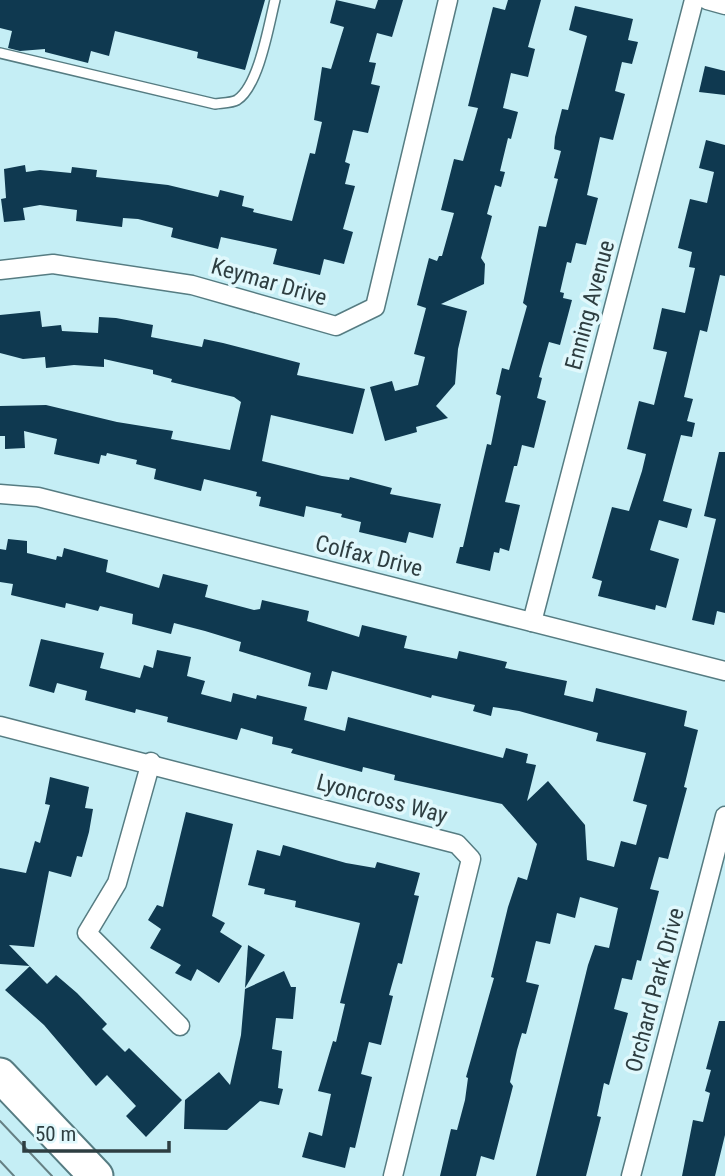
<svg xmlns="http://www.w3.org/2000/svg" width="725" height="1176" viewBox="0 0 725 1176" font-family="'Roboto Condensed',sans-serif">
<rect width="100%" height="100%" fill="#c5eef5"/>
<g fill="#0f3950">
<path d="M0,0H265L245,70L197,58L198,52L115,31L109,56L91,51L88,63L45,52V49L20,51L8,48L12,31L0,28Z"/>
<path d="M336,0L375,9L378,0H403L392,37L377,33L369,62L376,63L371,84L380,86L368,133L353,130L345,162L350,164L345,184L355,186L343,229L353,232L344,264L324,259L320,275L273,264L277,249L221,237L218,249L171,237L173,228L138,219L123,218L122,227L76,221L77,210L40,205L23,208L25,220L4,222L1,199L6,198L4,169L25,165L26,172L40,170L71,173L72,167L97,170L96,177L168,185L218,197L220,190L244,196L242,206L254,209L253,212L292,221L310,153L315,154L322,122L314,120L322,67L331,69L344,27L330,23Z"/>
<path d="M508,0H541L528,47L535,49L528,77L511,73L503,108L518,112L511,139L508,138L500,171L505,172L501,187L495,185L487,214L492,216L481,258L485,264L484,284L441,304L467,311L458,349L455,384L436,406L448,418L416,427L417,432L385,441L370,387L392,381L395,391L418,385L425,357L414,354L426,308L417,305L429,258L437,261L439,256H442L454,213L441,210L454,159L463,161L478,108L468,106L493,7L505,10Z"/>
<path d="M575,6L633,19L628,40L638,42L632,64L622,62L615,91L625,94L613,140L600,137L587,195L598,198L586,245L576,243L571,263L567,262L560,292L564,293L563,298L572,300L560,345L549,342L539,377L542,378L537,398L546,401L534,448L522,445L517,466H514L505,502L520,505L509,551L500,548L499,553L494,552L490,571L456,563L460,547H463L487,444L491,445L501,396L496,394L502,368L509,370L527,306L523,303L539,226L546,227L558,179L554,178L561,151L554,149L555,137L562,109L568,110L587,36L569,30Z"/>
<path d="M705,66L725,71V95L699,92Z"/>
<path d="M706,140L725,145V276L720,275L707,332L700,330L684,397L693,399L687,421L695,423L692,437L681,435L663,501L692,509L687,528L659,520L650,550L679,559L666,608L656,605L655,610L598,596L602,581L592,578L612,507L629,511L642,471L646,454L627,449L639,401L654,405L667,352L653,349L662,308L685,313L695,268L689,267L692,252L678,248L690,199L707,203L714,172L699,168Z"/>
<path d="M40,311L42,327L61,325L62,331L98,333L99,317L116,318L153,325L151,337L202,347L204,339L223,343L300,363L297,375L365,389L353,434L271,415L262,461L322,476L349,480L350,477L392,488L390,494L441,504L433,538L409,532L406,543L359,532L361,522L341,517L342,514L306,506L304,517L259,506L261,497L256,496L257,492L204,479L201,491L154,479L156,469L136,464L137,460L107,453L106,456L101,455L99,464L54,454L57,439L24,431L25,448L5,449V436H0V406L46,405L117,422L173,431L171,439L230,450L241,402L234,397L171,382L172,379L153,374V370L104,359V367L74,365L46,368L45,357L23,359L0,353V315Z"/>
<path d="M719,452H725V613L717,611L714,625L692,620L716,519L704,516Z"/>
<path d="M8,539L27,541V553L56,560L57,556L62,557L64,548L108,560L106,572L159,588L163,574L208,585L205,597L254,610L260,609L262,600L309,611L307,621L359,637L362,625L407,636L404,648L457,659L459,651L507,662L505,668L567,681L564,695L593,702L596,688L687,711L684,726L698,730L684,787L687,788L668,859L659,857L650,889L659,891L641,961L637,960L632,980L622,978L614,1009L628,1013L609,1085L604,1083L597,1116L601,1117L586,1176H536L588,965L595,945L609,948L618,908L580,897L575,918L557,913L550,944L536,941L526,982L539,985L526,1034L522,1033L517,1050L510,1082L513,1086L494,1160L481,1156L476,1176H440L451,1129L457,1130L465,1100L468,1078L466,1077L494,978L491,977L508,907L518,877L527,880L537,844L502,804L394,780L395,775L363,767L362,772L291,753L293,749L272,744L273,737L241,728L237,740L167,722L168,717L136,709L135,713L85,700L87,691L57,683L54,693L29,686L41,639L104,653L100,668L140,678L144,665L153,668L157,650L191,657L187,676L205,681L201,694L231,702L233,693L256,699L257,695L307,707L304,720L345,731L348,717L503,758L506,748L528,754L526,763L536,765L527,801L548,781L585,825L587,860L614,867L621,841L636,845L647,805L633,801L646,753L596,741L598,733L519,711L493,707L491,716L473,711L475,705L432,695L431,698L332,671L327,690L308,686L311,673L239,651L241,642L205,631L174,623L171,634L132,624L133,614L100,606L98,611L66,603L65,608L11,595L13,584L0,582V549L6,550Z"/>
<path d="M50,777L89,787L85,808L93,809L89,832L82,857L77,856L71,877L49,871L34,947L9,945L47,984L56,975L77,993L107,1024L102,1029L125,1052L129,1048L182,1100L146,1137L126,1116L136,1106L107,1075L96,1086L44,1025L5,990L30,966L0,964V868L26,873L35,841L40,843L50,805L45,804Z"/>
<path d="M186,812L233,824L212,916L225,923L220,932L242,946L219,983L197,969L191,981L175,973L181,965L150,948L161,929L148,920L157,905L163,907Z"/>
<path d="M283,845L346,863L375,868L377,862L420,873L414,895L419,896L402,964L398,963L389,995L393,996L381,1045L369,1042L361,1074L372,1077L355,1148L350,1147L345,1168L302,1157L309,1132L322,1136L331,1094L318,1091L333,1041L336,1042L345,1004L340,1003L360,923L295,907L296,901L264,894L265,889L248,885L257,850L280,856Z"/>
<path d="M248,945L265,955L245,988Z"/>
<path d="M284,971L291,987H296L293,1019L276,1018L272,1049L282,1051L278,1088L283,1089L279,1105L260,1101L227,1130L184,1129L185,1100L219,1072L230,1085L241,1035L245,989Z"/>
<path d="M719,1021H725V1135L715,1176H682L693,1120L703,1122L710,1093L705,1091L711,1070L706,1069Z"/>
</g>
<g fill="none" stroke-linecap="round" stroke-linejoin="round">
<g stroke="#567c82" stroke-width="12">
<path id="lane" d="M0,53L215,104C221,103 232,103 237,100C259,86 269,24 275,0"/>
</g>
<g stroke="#567c82" stroke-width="21">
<g id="street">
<path d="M707,0L725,5"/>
<path d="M0,270L53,264L192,285L336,326L375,307L448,0"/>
<path d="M0,494L38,497L725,671"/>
<path d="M532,622L694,0"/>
<path d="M0,726L457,844L471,859L393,1176"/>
<path d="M151,762L117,883L87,933L180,1026"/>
<path d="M631,1176L725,816"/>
</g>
</g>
<g stroke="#567c82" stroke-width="37">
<path id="highway" d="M0,1075L96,1176"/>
</g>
<use href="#lane" stroke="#fff" stroke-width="9"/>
<use href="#street" stroke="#fff" stroke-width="18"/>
<use href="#highway" stroke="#fff" stroke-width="33"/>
<g stroke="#668084" stroke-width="2">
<path d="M0,1121L52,1176"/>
<path d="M0,1161L14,1176"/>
</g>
</g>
<g text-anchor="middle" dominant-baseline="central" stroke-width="7" stroke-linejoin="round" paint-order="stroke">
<g font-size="23" fill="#2e3e41" stroke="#e0f8fc">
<text transform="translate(269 282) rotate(16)">Keymar Drive</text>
<text transform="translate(590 305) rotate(-75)">Enning Avenue</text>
<text transform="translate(369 556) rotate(14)">Colfax Drive</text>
<text transform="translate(382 799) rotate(15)">Lyoncross Way</text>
<text transform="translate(655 990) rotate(-75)">Orchard Park Drive</text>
</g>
</g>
<path d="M24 1141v10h145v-10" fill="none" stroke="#2e3e41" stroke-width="3.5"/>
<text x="35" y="1141" font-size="21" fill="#2e3e41" stroke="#e0f8fc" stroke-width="5" paint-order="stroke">50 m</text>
</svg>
